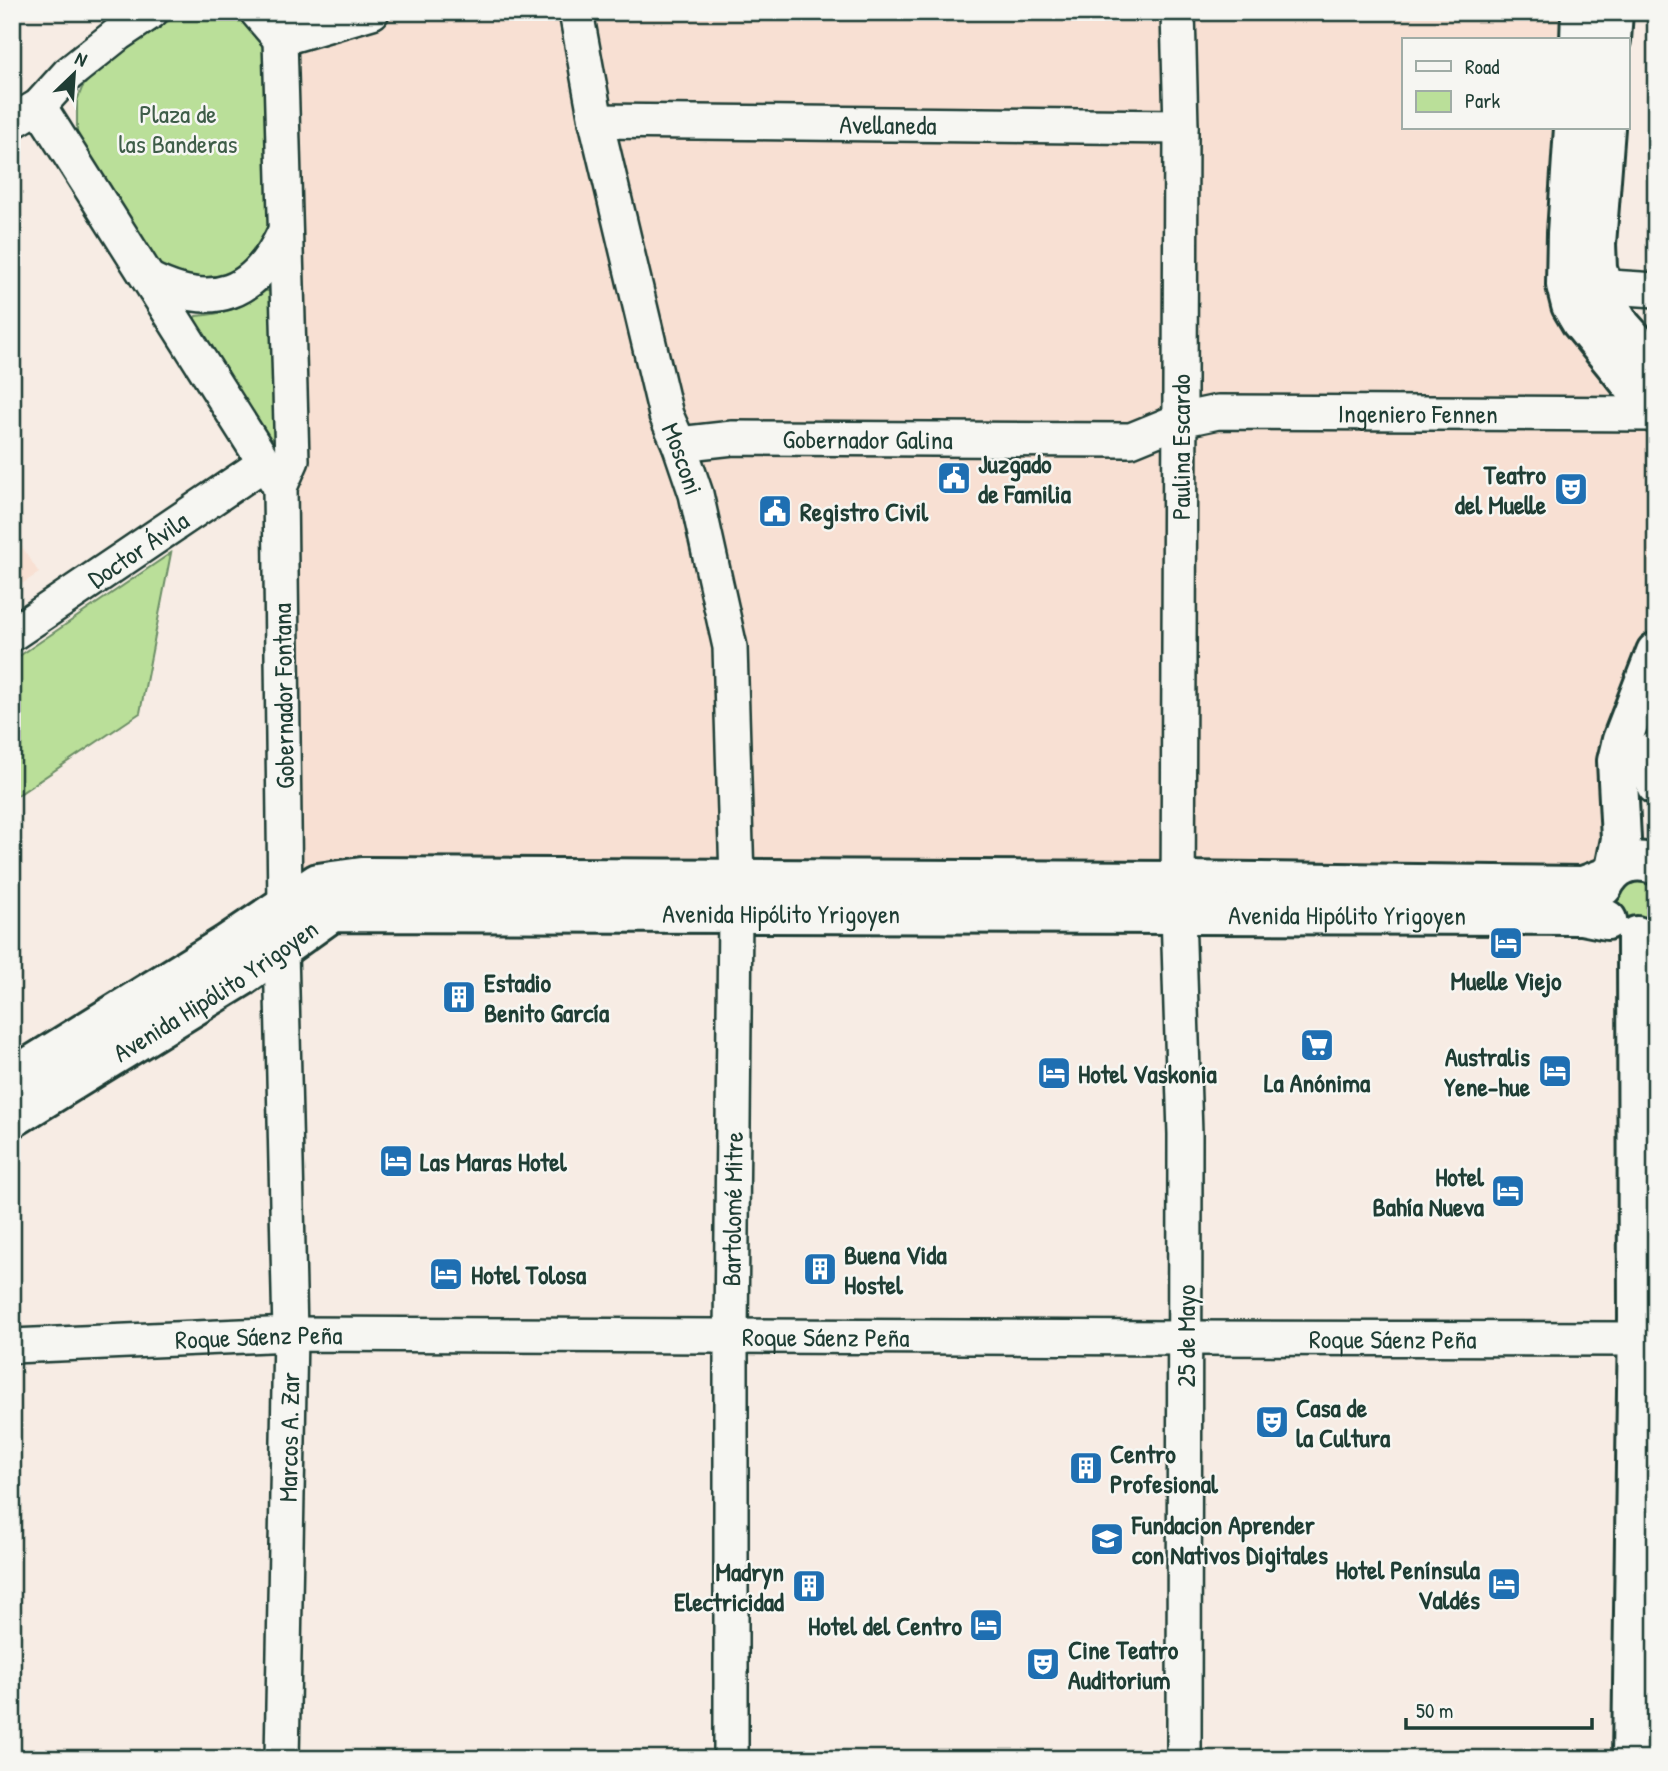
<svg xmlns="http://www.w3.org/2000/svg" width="1668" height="1771" viewBox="0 0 1668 1771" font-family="'Patrick Hand',sans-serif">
<rect width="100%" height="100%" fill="#f7ece4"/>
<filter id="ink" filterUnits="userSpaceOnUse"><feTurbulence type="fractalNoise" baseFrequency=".0143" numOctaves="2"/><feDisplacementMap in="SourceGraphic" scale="14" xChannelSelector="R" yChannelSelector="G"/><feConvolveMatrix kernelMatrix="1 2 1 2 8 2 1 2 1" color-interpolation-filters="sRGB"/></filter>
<g filter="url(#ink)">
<g fill="#f8e0d3">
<path d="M284,12H1581L1580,40H1404V128H1574L1656,414V652L1615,869L285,905Z"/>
<path d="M12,531L39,573L12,590Z"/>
</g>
<g fill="#badf99" stroke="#6c8e66" stroke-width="2">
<path d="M183,12H234C248,19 257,30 265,43L271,226L252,265L203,286L159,268L77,136V101L82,88L92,75L132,44Z"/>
<path d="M265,291H269L273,293L278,449L269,446L194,319L196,316C224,314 243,308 265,291Z"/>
<path d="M171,553L140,713L12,799V661Z"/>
<path d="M1632,878C1650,882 1656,880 1656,900C1656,902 1656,909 1655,911C1654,915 1650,916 1647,918C1631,925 1618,913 1616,897Z"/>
</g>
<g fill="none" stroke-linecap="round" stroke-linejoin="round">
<g stroke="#1f3d34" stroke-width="38">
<g id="minor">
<path d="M257,12L280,39"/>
<path id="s1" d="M576,12L596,121L666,415L679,444L696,494L730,647L737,879L735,912L731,1335V1759"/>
<path d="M1178,12L1181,127L1178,913L1185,1134L1184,1759"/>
<path d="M280,39L372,12"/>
<path d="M39,106L280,487"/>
<path id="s2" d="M596,121L1181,127"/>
<path d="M12,122L39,106L68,74L118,34L151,12"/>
<path d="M149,279C213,311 256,295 285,231"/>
<path d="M1579,285L1656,290"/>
<path id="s3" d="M679,444L733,438L1131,440L1180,420L1218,412L1656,414"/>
<path id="s4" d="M12,634L265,463"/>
<path id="s5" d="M12,1346L290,1334L1185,1338L1638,1339"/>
<path id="s6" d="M282,1759L290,1334L281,949L285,905L280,487L292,460L280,39L284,12"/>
</g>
</g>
<g stroke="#1f3d34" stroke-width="44">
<g id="major">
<path d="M1580,40L1581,12"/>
<path d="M1611,40L1613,12"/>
<path d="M1574,128L1567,233L1566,285L1571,305L1581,322L1656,414"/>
<path d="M1605,128L1596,244L1597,269L1608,304L1621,326L1656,365"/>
<path d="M1656,751L1654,770L1656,785"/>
<path d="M1615,869L1621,839L1617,761L1622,740L1656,652"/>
<path d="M1603,886C1614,863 1634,857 1656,865"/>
<path d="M12,1078L226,945L318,883L362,877L1179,881L1583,886L1607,877"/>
<path id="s7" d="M12,1118L241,977L332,912L1582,915L1607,920"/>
<path d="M1632,1759L1638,1317L1637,936"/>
</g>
</g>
<use href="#minor" stroke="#f6f6f2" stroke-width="33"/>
<use href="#major" stroke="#f6f6f2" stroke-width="38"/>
</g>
</g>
<defs>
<g id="civic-square" transform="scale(1.75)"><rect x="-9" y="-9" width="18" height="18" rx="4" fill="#1f6fb2" stroke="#f6f6f2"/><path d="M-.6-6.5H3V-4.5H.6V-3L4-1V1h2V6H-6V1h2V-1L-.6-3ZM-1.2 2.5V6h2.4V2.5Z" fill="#fff"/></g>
<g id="theatre-square" transform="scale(1.75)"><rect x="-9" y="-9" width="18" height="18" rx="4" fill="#1f6fb2" stroke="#f6f6f2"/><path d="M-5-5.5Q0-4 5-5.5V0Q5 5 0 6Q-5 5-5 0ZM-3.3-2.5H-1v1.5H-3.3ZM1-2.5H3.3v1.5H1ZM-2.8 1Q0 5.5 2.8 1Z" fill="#fff"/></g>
<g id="hotel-square" transform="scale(1.75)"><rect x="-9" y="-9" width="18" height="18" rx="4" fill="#1f6fb2" stroke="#f6f6f2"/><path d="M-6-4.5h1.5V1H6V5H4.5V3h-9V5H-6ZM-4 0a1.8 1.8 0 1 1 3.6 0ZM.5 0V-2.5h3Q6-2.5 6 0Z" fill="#fff"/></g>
<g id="building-square" transform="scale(1.75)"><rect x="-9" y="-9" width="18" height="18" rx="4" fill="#1f6fb2" stroke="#f6f6f2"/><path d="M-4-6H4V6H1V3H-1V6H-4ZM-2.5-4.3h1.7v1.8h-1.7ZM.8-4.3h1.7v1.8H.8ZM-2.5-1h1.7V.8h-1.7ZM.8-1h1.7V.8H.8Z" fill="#fff"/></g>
<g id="supermarket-square" transform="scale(1.75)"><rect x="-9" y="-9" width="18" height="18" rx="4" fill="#1f6fb2" stroke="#f6f6f2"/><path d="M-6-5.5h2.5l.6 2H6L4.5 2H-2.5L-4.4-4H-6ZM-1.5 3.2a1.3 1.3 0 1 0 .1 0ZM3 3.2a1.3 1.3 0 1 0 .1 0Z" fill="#fff"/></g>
<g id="university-square" transform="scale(1.75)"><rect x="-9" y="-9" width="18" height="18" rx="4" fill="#1f6fb2" stroke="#f6f6f2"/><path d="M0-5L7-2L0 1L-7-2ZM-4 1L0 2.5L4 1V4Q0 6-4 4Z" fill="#fff"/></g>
</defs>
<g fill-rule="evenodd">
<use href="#civic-square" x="954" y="478"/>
<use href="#theatre-square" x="1571" y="489"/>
<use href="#civic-square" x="775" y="511"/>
<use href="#hotel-square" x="1506" y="943"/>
<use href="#building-square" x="459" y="997"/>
<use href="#supermarket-square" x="1317" y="1045"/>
<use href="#hotel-square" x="1555" y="1071"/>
<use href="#hotel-square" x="1054" y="1073"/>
<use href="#hotel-square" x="396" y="1161"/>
<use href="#hotel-square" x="1508" y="1191"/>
<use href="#building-square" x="820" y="1269"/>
<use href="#hotel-square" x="446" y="1274"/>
<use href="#theatre-square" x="1272" y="1422"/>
<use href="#building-square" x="1086" y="1468"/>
<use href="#university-square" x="1107" y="1539"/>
<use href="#hotel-square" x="1504" y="1584"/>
<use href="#building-square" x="809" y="1586"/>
<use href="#hotel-square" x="986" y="1625"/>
<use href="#theatre-square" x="1043" y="1664"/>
</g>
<g text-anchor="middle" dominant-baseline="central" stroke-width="5" stroke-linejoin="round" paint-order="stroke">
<g font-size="26" fill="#3e5d48" stroke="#f6f6f2">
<text x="178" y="113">Plaza de<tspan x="178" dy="30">las Banderas</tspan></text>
</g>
<g font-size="26" fill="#1f3d34" stroke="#f6f6f2">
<text stroke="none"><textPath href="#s2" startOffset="292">Avellaneda</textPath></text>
<text stroke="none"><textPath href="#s3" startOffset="744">Ingeniero Fennen</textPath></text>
<text stroke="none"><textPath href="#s3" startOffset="189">Gobernador Galina</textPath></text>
<text transform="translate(1180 447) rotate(-90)">Paulina Escardo</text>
<text stroke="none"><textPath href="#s1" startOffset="460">Mosconi</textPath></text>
<text stroke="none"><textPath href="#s4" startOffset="152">Doctor Ávila</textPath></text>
<text transform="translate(283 696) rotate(-91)">Gobernador Fontana</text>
<text stroke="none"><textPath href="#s7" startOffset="830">Avenida Hipólito Yrigoyen</textPath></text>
<text stroke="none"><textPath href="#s7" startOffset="1396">Avenida Hipólito Yrigoyen</textPath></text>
<text stroke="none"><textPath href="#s7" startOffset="240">Avenida Hipólito Yrigoyen</textPath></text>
<text transform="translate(732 1209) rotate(-89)">Bartolomé Mitre</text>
<text stroke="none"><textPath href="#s5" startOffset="814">Roque Sáenz Peña</textPath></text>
<text transform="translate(1185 1336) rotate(-90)">25 de Mayo</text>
<text stroke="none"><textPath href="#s5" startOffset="247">Roque Sáenz Peña</textPath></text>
<text stroke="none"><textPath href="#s5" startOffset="1381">Roque Sáenz Peña</textPath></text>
<text stroke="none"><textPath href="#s6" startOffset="322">Marcos A. Zar</textPath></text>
</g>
<g font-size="26" font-weight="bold" fill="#1f3d34" stroke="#f6f6f2" text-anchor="start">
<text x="978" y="463">Juzgado<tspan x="978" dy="30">de Familia</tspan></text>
<text x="1546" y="474" text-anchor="end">Teatro<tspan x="1546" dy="30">del Muelle</tspan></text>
<text x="800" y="511">Registro Civil</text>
<text x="1506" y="980" text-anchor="middle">Muelle Viejo</text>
<text x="484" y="982">Estadio<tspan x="484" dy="30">Benito García</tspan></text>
<text x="1530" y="1056" text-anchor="end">Australis<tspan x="1530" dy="30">Yene-hue</tspan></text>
<text x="1078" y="1073">Hotel Vaskonia</text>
<text x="1317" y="1082" text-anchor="middle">La Anónima</text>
<text x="420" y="1161">Las Maras Hotel</text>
<text x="1484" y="1176" text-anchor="end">Hotel<tspan x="1484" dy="30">Bahía Nueva</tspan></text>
<text x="844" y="1254">Buena Vida<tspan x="844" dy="30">Hostel</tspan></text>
<text x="471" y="1274">Hotel Tolosa</text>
<text x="1296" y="1407">Casa de<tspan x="1296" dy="30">la Cultura</tspan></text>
<text x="1110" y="1453">Centro<tspan x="1110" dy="30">Profesional</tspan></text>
<text x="1132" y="1524">Fundacion Aprender<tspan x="1132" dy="30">con Nativos Digitales</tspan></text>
<text x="1480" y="1569" text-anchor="end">Hotel Península<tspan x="1480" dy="30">Valdés</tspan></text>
<text x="784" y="1571" text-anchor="end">Madryn<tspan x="784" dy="30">Electricidad</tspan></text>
<text x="962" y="1625" text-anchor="end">Hotel del Centro</text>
<text x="1068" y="1649">Cine Teatro<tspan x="1068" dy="30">Auditorium</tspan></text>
</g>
</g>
<rect width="1668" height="1771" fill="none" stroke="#f6f6f2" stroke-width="42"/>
<rect x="21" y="21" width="1626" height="1729" fill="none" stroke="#1f3d34" stroke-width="2.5" filter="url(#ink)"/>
<rect x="1402" y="38" width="228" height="91" fill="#f6f6f2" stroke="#a0aca6" stroke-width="2"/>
<rect x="1416" y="61" width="35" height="10" fill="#f6f6f2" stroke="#a0aca6" stroke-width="2"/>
<text x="1465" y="74" font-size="21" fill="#1f3d34">Road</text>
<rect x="1416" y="91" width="35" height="21" fill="#badf99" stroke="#a0aca6" stroke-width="2"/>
<text x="1465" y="108" font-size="21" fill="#1f3d34">Park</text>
<g transform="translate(74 74) rotate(25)" stroke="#f6f6f2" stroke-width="5" paint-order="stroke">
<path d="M0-5L12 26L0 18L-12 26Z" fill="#1f3d34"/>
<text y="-10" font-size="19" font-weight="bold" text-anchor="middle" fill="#1f3d34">N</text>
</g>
<path d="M1406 1718v10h186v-10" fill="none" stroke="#1f3d34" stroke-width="3.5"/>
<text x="1416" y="1718" font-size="21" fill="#1f3d34" stroke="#f6f6f2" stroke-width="5" paint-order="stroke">50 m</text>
</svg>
